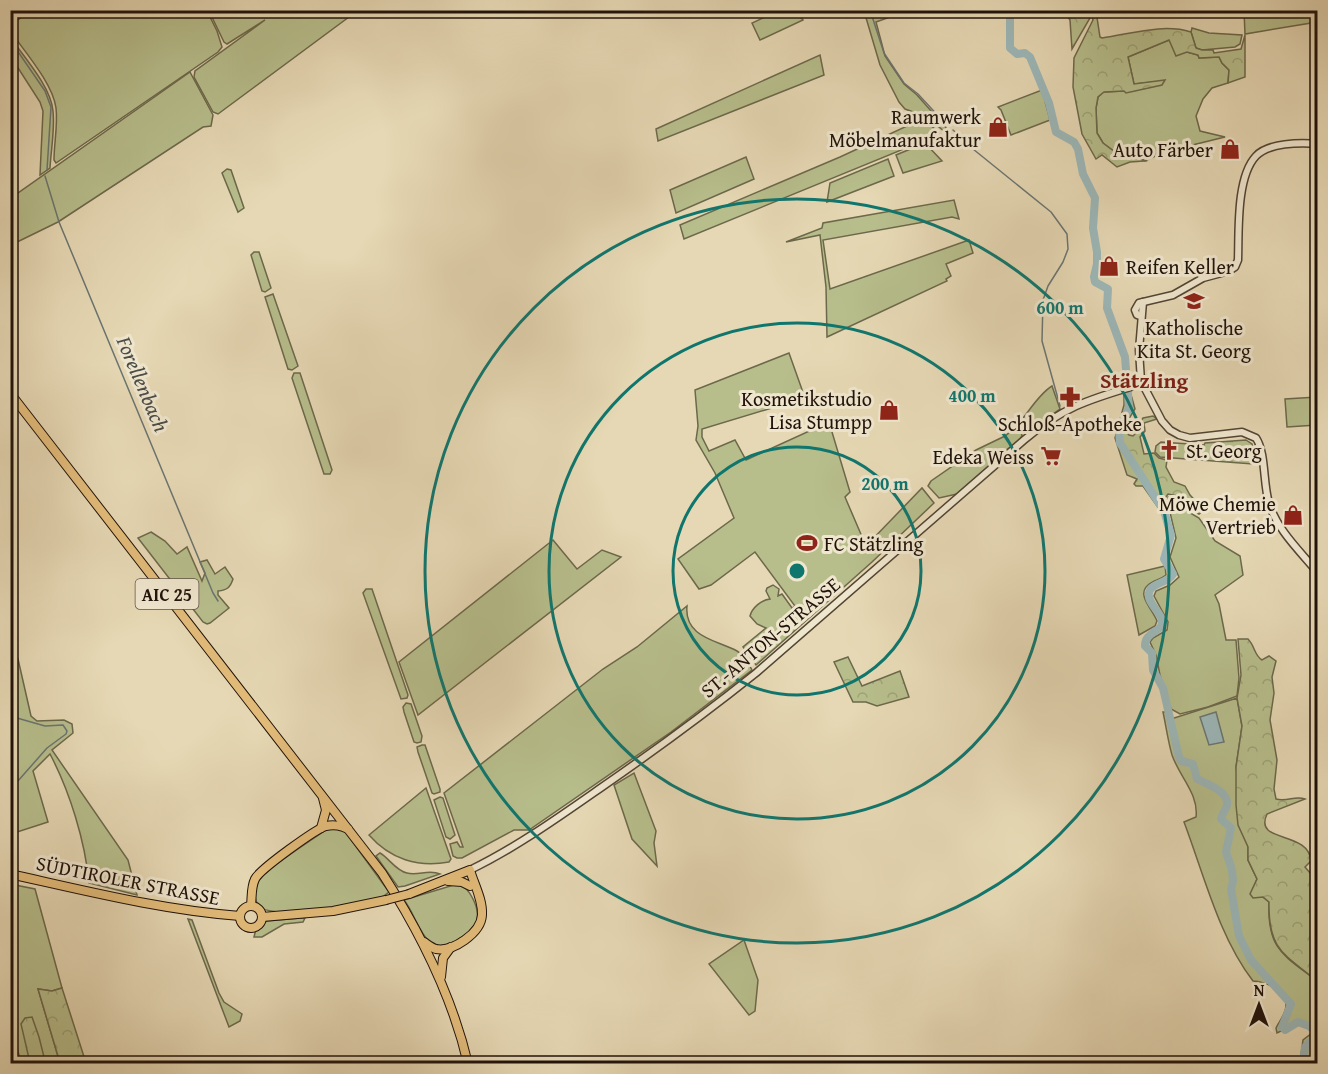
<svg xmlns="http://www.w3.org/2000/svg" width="1328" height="1074" viewBox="0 0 1328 1074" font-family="'Gentium Book Plus',serif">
<defs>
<pattern id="forest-crowns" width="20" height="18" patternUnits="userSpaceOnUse" patternTransform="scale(1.5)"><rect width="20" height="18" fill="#b7be8c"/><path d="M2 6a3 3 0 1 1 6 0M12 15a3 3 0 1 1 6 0" fill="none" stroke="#9da277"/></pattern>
<pattern id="cemetery-stones" width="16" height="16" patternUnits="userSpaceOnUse" patternTransform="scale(1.5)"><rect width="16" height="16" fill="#b7be8c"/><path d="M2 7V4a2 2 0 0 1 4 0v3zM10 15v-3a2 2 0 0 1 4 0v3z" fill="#9da277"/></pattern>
</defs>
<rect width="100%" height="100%" fill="#e6d8b4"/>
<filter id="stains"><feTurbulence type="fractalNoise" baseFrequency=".00333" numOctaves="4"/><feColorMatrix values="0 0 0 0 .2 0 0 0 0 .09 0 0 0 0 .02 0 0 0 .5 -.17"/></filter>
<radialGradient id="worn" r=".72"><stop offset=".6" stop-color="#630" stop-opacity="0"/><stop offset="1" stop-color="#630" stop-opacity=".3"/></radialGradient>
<g fill="#b7be8c" stroke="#6c684b" stroke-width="1.5">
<path d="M32,10L207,11L217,31L222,47L218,52L56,163L54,160C54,143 58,125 56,108C53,84 25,52 11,32V25Z"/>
<path d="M209,11H357L218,114L213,112L194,77L195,71L265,20L227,44L224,42Z"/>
<path d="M778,11H795L803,20L760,40L752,23Z"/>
<path d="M864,11H893L896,15L876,22L885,56L904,84L917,95L948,130L945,132L927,117L905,109L899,102L880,65Z"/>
<path d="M1244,11H1317V22L1245,34Z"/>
<path d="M1192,28L1209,33L1242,35L1240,44L1235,47L1202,50L1196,48L1191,32Z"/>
<path d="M10,37C24,57 51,87 53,111C55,129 51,150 50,168L40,175L43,111L40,102L11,57Z"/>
<path d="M1169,40L1187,52L1198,55L1199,58L1219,57L1222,63L1229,70L1228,83L1212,88L1203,99L1196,116L1200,131L1225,137L1164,152L1145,161L1127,152H1115L1103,143L1097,133L1096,108L1098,97L1103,92L1124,91L1165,81L1134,84L1128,57Z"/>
<path d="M820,55L824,75L658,141L656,129Z"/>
<path d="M190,72L213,115L211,126L203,127L58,222L11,245V198Z"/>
<path d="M1042,90L1050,120L1011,135L1001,110L998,107Z"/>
<path d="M922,119L939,132L938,135L684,239L680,225L840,157Z"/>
<path d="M925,143L942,161L903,173L896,155Z"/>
<path d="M746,157L754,179L676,213L670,190Z"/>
<path d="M888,159L894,176L827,202L830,183Z"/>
<path d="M227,169L231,170L244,208L238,212L222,173Z"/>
<path d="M954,200L959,219L952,217L823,240L830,289L969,240L973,253L946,264L951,276L946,279L947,281L827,337L826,287L820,235L786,242L822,228L823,223Z"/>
<path d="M254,252H259L271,288L265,292L262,291L251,255Z"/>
<path d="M273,294L298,366L292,370L288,369L265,297Z"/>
<path d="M789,353L805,398L702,429V437L709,451L735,440L746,460L829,422L850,492L845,497L866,546L922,488L934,503L872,562L756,665L743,647L766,628L757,624L750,616C752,608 761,600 770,599L766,591L767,588L773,585L779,589L778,596L782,594L792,608L795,606L755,552L711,585L699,589L678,559L734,518L715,473L696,440L698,426L695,390Z"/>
<path d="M294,373H300L332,470L330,474H324L292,378Z"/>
<path d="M1052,386L1060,409L1030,430H1025L1020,422C1030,410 1039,394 1052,386Z"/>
<path d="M1317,397V425L1287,427L1285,399Z"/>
<path d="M1015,428H1018L1022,435L1021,438L957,494L939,498L928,486L931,481L976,450L1005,436Z"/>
<path d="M1168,497L1179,498L1185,510L1199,518L1215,541L1240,556L1243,575L1215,595L1219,604L1226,640H1236L1239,678L1237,696L1208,707L1180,714L1171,709L1160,675L1156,655L1150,642L1153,638L1167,630L1168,622L1154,596L1156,591L1170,585L1179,577L1170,557L1176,538L1169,508Z"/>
<path d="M151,532L165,541L177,554L187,547L202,581L205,573L200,562L207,560L215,574L225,567L233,579C230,588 227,590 218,591V595L229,608L210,623L207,624L203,622L138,538Z"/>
<path d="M553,540L577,569L602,550L621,557L418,715L399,662Z"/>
<path d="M1165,566L1166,575C1160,580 1153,580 1148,585C1136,595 1153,610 1157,621L1155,626L1139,635L1127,575Z"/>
<path d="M366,589H372L408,695L407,698L401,699L363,593Z"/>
<path d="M687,606C684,637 716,640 737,651C744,655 748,663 752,670L671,732L529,830H514L462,858H457L453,856L450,844L457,842L460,847H463L444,793L603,669L637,647Z"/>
<path d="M18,659L31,716L37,721L64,720L72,724L73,733L52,750L128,860L137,895L89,883C85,841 70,792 50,754L33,771L48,822L11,834L10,662Z"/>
<path d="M1237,698L1242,726L1236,767L1248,847V860L1257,879L1253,889L1269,902C1267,950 1284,955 1317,981V1063H1300L1303,1040L1312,1033L1310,1028L1298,1023L1277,1033L1276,1028C1279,1022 1286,1013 1286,1006C1287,990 1266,982 1253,981C1219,937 1204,875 1184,822L1196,817C1199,794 1179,776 1172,755C1168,741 1166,726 1163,712H1167L1178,759L1181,758L1171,719Z"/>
<path d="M406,703L411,704L422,736L421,742L417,743L414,742L404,712L403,707Z"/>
<path d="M422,745H425L440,789V792L434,794L432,793L418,752L417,747Z"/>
<path d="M634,773L656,831L654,843L657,866L632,839L614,785Z"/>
<path d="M426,788L451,859L449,862C418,868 390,859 369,835Z"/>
<path d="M440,797L443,798L455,835L450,839L446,837L434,800Z"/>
<path d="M329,828L344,830L389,892L381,898C359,903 276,920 260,907C256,903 255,899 255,894C255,884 260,877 267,870Z"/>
<path d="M380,853C389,858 396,871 407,873C418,876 429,869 440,874L405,886L398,887L376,856Z"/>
<path d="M10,884L35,889L62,988L52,991L38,989L60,1063H21L10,1019Z"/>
<path d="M457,884C465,886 469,891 473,899C477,907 480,916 475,925C468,936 443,952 431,943C419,934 414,912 404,900Z"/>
<path d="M301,918H305L303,922L284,924L262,937H254L256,929L267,921Z"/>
<path d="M188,919L192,920L219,993L224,1002L242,1014L240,1021L229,1027Z"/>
<path d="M744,940L758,980L755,1011L749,1015L709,964Z"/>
</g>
<g fill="url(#forest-crowns)" stroke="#6c684b" stroke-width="1.5">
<path d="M1064,11H1088L1090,18L1072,49L1070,20Z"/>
<path d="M1091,11H1096L1100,37L1102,38C1131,34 1163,23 1191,32L1196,48L1202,50H1213L1214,53L1241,49L1245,35V77L1228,83L1229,70L1222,63L1219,57L1199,58L1198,55L1187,52L1176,56L1169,40L1128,57L1134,84L1165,80L1162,85L1126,93L1124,91L1104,92L1098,97L1096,108L1097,133L1103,143L1115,152H1127L1145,161L1130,162L1117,167L1102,155L1096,159L1082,134L1073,87L1074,58L1093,20Z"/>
<path d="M1130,391L1135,409L1123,428L1129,435L1133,436L1140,429V423L1143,418L1153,416L1157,419L1144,423L1145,431L1140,437L1144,454L1154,453L1159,458L1167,460L1166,467L1174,482L1185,486L1190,495L1204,510L1199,514L1187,508L1182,497L1168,494L1165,498L1169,508L1162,513L1143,486H1136L1134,484L1137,479L1127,475L1115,438L1124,405V393Z"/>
<path d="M1238,639H1248C1255,646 1254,655 1262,660L1269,656L1276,661L1272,677L1274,693L1270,720L1277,760L1274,789L1276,799C1288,802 1295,795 1305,799L1267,814C1253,844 1309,830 1311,861L1305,867L1317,881V981C1284,954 1268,950 1269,902L1263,897L1253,898L1250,894L1257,879L1248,860V847L1238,825L1236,805V767L1242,726L1237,698L1241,675Z"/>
<path d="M848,657L862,686L900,671L909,697L877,706L866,702H853L834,662Z"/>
<path d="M62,988L86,1063H60L38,989L52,991Z"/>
<path d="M32,1017L39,1037L45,1061L43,1063H30L21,1024L25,1018Z"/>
</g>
<path fill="url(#cemetery-stones)" stroke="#6c684b" stroke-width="1.5" d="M1246,440L1252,444L1254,452L1253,464L1160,457L1155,452L1156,446L1161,442L1204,445L1205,443Z"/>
<path fill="#9cb7b8" stroke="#6a7572" stroke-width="1.5" d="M1216,712L1224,742L1209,745L1200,717Z"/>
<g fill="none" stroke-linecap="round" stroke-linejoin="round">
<g stroke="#6a7572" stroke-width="1.5">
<path d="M870,10L884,53L904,83L918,94L942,120"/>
<path d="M10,40L45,91L51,107L47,170"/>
<path d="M953,130L973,149L1051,212L1067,234L1068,249L1063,262L1048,286L1043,300L1042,341L1060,406"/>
<path d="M45,176L59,222L213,593L218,601"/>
<path d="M10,716L45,726L63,725L67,731L66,734L47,748L10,790"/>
</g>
<path stroke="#9cb7b8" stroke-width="8" d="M1010,10V48L1017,54L1025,53L1030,57L1049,103L1056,132L1074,142L1078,149L1083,174L1095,198L1093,228L1097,252V264L1094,277L1095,282L1108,289L1107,308L1125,357L1129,408L1119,430L1120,443L1164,511L1171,535L1164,559L1173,574C1168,583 1155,582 1150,590C1144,600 1160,611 1162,620C1164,633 1145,630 1145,646L1152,653L1153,670L1163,688L1179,757L1181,761L1193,764L1197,779C1205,783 1229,791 1227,805C1226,810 1222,813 1221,819L1231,828L1226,852L1232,870L1233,881L1231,889L1239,936L1251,960L1291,1004L1282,1027L1285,1030L1298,1022L1309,1026L1316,1032L1314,1038L1305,1047L1303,1064"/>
<g stroke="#524434" stroke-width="9">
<g id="minor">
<path d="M1143,302L1139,350L1141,381L1162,421L1170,430L1179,435L1190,438L1242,432L1256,438C1266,453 1263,484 1269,503C1277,530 1300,551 1318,573"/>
<path d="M1140,316L1137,315L1135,310L1139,303L1173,295L1203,278L1229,271L1235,267L1238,260C1239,232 1236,177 1256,156C1268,143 1300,142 1318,144"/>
<path d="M470,870C517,847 559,817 602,787C654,751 706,713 756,673L1024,440C1062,408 1087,400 1134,386L1141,381"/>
</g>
</g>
<g stroke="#20120a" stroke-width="10">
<g id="major">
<path d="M10,393L382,873C420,932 452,995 468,1064"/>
<path d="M321,828L326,810L323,798"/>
<path d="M10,874C87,891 162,910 240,916"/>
<path d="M448,881L462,882L470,886"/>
<path d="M409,894L470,870C474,884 483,900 482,915C481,933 453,952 436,949C432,948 427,944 424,942"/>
<path d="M251,906C252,896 251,887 255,879C260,869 316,829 326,826C335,824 341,826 348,829"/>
<circle cx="251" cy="917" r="11"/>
<path d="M262,917L333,911L386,900"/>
<path d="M441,977L443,958L451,947"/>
</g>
</g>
<use href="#minor" stroke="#efe6ce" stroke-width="6"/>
<use href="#major" stroke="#e3bc7a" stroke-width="8"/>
<g stroke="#20120a" stroke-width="10" stroke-linecap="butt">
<path id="major-bridge" d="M386,900L409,894"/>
</g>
<use href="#major-bridge" stroke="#e3bc7a" stroke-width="8"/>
</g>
<g fill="none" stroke="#0f766e" stroke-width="3">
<circle cx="797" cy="571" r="124"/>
<circle cx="797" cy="571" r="248"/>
<circle cx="797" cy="571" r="372"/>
</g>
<defs>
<g id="shop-bare" transform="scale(1.62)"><path d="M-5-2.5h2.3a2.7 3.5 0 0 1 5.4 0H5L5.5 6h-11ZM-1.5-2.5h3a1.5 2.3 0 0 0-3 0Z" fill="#8f2418" stroke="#efe6ce" stroke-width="2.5" paint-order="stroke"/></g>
<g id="school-bare" transform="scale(1.62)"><path d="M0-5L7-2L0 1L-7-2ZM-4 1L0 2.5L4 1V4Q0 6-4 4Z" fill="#8f2418" stroke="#efe6ce" stroke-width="2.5" paint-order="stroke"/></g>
<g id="pharmacy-bare" transform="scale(1.62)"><path d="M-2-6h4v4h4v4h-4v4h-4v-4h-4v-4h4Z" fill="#8f2418" stroke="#efe6ce" stroke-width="2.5" paint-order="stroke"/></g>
<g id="church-bare" transform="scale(1.62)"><path d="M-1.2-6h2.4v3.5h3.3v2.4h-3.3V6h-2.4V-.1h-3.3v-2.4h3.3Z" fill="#8f2418" stroke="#efe6ce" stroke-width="2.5" paint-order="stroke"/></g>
<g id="supermarket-bare" transform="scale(1.62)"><path d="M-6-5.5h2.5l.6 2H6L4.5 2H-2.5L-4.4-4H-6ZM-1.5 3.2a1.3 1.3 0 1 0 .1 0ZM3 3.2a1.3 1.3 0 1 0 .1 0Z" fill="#8f2418" stroke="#efe6ce" stroke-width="2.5" paint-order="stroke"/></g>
<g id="stadium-bare" transform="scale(1.62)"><path d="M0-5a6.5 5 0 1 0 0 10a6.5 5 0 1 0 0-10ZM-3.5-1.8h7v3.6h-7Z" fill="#8f2418" stroke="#efe6ce" stroke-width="2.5" paint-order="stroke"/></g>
</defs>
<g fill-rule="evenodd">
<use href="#shop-bare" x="998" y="127"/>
<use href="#shop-bare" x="1230" y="149"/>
<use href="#shop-bare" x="1109" y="266"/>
<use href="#school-bare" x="1194" y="301"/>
<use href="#pharmacy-bare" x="1070" y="397"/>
<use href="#shop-bare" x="889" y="410"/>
<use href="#church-bare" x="1169" y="450"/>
<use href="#supermarket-bare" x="1051" y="456"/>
<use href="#shop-bare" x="1293" y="515"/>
<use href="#stadium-bare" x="807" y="543"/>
</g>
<g text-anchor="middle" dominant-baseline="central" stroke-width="6" stroke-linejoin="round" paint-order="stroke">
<rect fill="#efe6ce" stroke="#5e5245" stroke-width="1.5" x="135.5" y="579" width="63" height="30" rx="4.5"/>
<g font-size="18" font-weight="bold" fill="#20120a">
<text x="167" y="594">AIC 25</text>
</g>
<g font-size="20" fill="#20120a" stroke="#efe6ce" text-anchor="end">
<text x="981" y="116">Raumwerk<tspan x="981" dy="23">Möbelmanufaktur</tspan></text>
<text x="1213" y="149">Auto Färber</text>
<text x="1126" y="266" text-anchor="start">Reifen Keller</text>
<text x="1194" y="327" text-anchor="middle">Katholische<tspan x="1194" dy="23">Kita St. Georg</tspan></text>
<text x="872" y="398">Kosmetikstudio<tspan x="872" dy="23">Lisa Stumpp</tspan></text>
<text x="1070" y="423" text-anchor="middle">Schloß-Apotheke</text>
<text x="1186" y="450" text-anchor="start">St. Georg</text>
<text x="1034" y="456">Edeka Weiss</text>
<text x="1276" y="503">Möwe Chemie<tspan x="1276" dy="23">Vertrieb</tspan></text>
<text x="824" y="543" text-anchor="start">FC Stätzling</text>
</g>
<g font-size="20" fill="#20120a" stroke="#efe6ce">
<text transform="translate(770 637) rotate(-40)">ST.-ANTON-STRASSE</text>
<text transform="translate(128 880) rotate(11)">SÜDTIROLER STRASSE</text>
</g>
<g font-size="21" font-style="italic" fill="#4b4c47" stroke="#efe6ce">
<text transform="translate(143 384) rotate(67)">Forellenbach</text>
</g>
<g font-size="22" font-weight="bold" fill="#7a1f14" stroke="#efe6ce">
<text x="1144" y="380">Stätzling</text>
</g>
</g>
<circle cx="797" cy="571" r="9" fill="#0f766e" stroke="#efe6ce" stroke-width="3"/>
<g font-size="18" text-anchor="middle" font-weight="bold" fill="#0f766e" stroke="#efe6ce" stroke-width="6" stroke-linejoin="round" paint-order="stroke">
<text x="1060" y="314">600 m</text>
<text x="972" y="402">400 m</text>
<text x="885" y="490">200 m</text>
</g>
<rect width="1328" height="1074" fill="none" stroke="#e6d8b4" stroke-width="36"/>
<rect x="12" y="12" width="1304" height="1050" fill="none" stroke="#20120a" stroke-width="3"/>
<rect x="18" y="18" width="1292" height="1038" fill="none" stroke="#20120a" stroke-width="1.5"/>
<g transform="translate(1259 1005)" stroke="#efe6ce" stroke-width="4.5" paint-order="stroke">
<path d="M0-4.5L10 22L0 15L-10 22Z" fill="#20120a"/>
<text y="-9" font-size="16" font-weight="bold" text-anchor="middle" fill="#20120a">N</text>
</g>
<rect width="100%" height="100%" filter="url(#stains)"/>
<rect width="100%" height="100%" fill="url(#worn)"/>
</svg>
